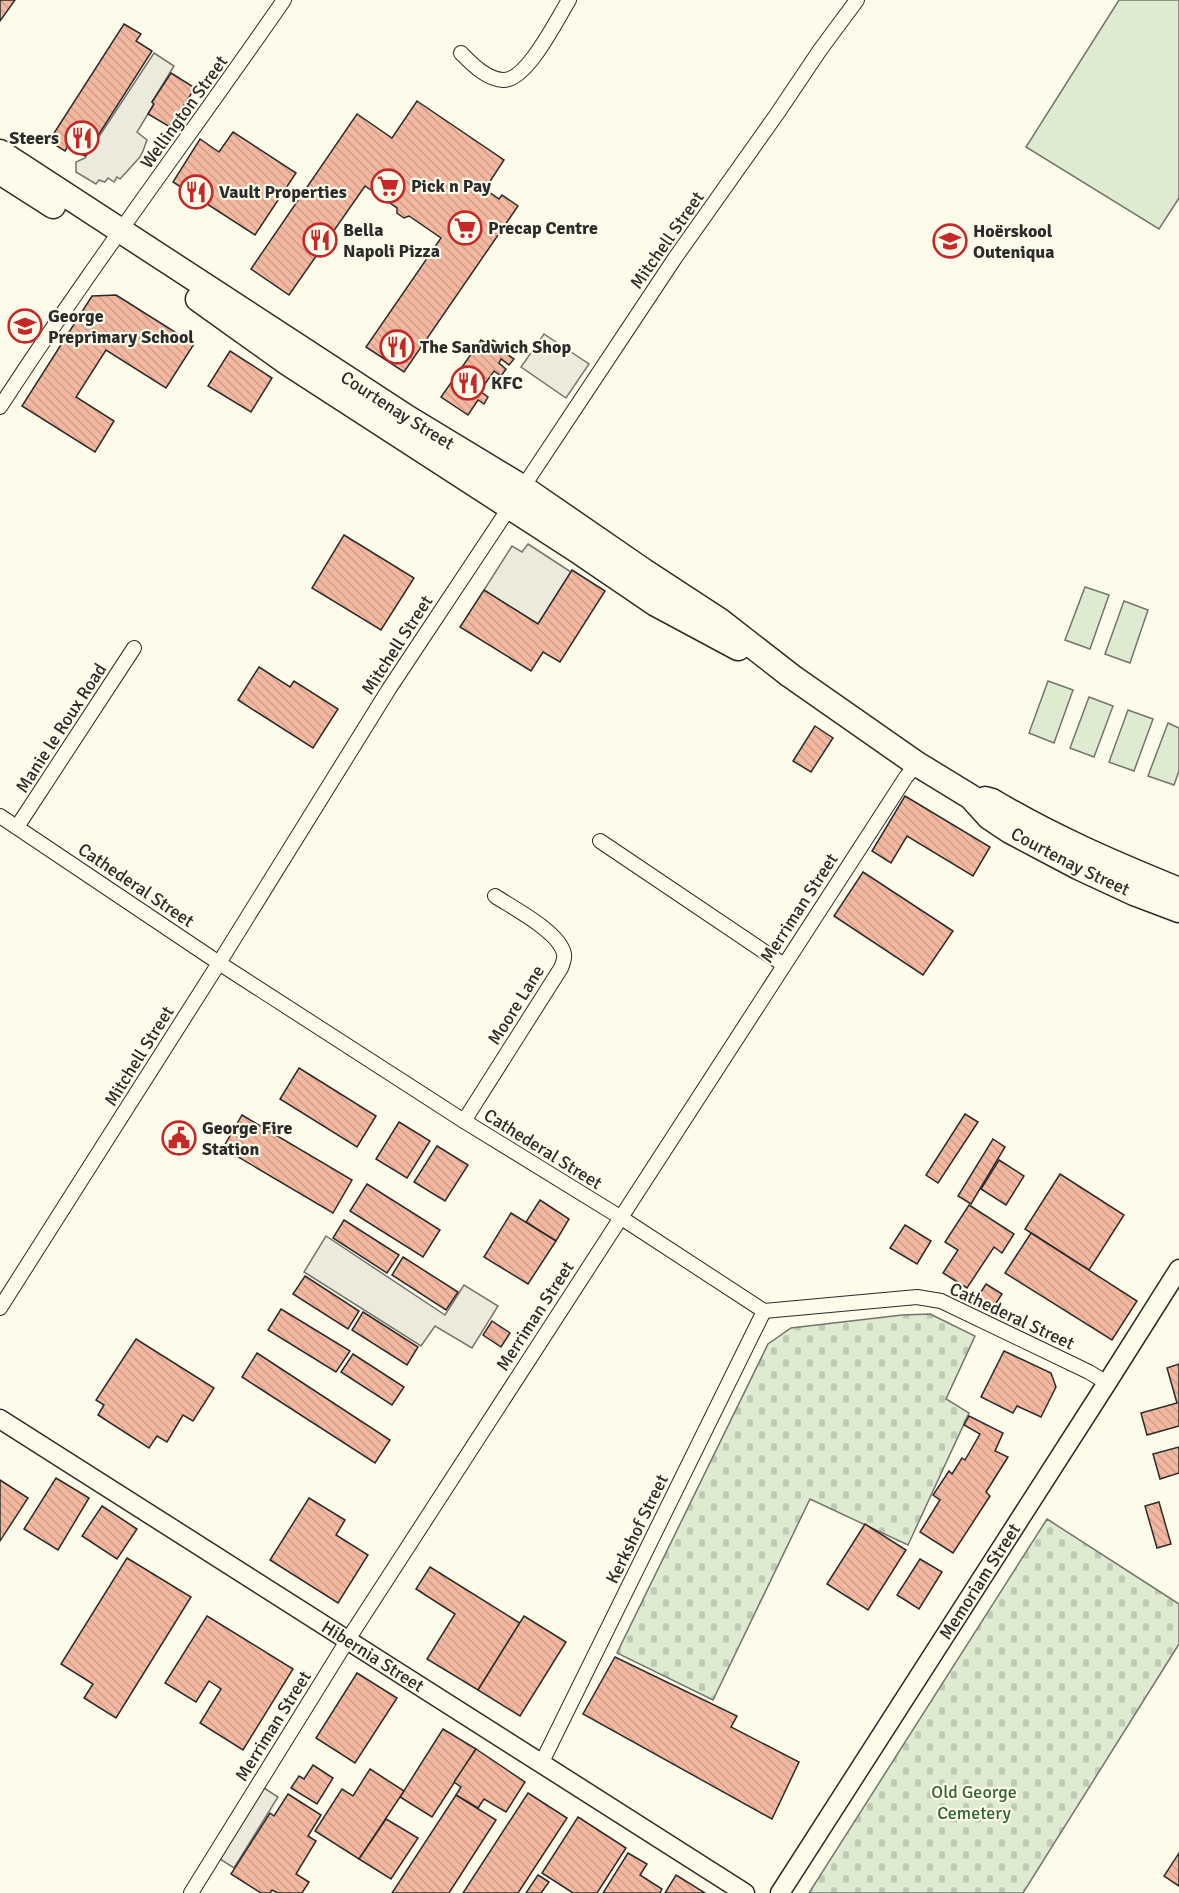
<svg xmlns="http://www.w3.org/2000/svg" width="1179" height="1893" viewBox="0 0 1179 1893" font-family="Signika,sans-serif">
<defs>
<pattern id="cemetery-stones" width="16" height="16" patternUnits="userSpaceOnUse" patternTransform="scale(1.5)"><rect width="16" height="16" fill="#deebd1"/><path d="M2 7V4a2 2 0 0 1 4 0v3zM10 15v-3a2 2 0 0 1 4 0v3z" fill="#bfcab4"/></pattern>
<pattern id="building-back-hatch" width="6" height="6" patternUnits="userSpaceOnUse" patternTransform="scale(1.5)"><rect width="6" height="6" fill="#f2b8a0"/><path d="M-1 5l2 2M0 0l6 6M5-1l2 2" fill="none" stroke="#d09e8a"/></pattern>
</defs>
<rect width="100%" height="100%" fill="#fdfbea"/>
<g fill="url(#cemetery-stones)" stroke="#74746e" stroke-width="1.5">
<path d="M930,1314L975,1336L946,1399L969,1413L908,1545L810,1499L713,1700L617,1653L768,1344L791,1328L902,1315Z"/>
<path d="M1047,1519L1179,1604V1644L1023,1893H809Z"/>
</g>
<g fill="#deebd1" stroke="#74746e" stroke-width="1.5">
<path d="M1119,0H1179V198L1159,229L1026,147Z"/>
<path d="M1085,587L1109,595L1090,649L1065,640Z"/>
<path d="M1124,601L1148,610L1130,663L1105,654Z"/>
<path d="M1048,681L1073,690L1054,743L1029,733Z"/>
<path d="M1089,697L1113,706L1094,757L1070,748Z"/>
<path d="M1128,710L1153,719L1134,771L1109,762Z"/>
<path d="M1168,723L1179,728V771L1174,785L1148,776Z"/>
</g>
<g fill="#eceadb" stroke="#74746e" stroke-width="1.5">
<path d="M154,53L174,66L152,102L154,104L137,132L147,140L143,151L140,157L120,179L117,177L114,182L108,178L105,182L99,180L96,184L76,172V162L85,158Z"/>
<path d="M544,334L589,364L566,398L521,367Z"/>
<path d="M528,544L571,572L538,624L484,590L512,546L522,552Z"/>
<path d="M326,1236L445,1315L464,1285L498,1306L472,1348L435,1326L421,1346L304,1272Z"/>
<path d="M264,1788L278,1797L234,1868L220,1859Z"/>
</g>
<g fill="url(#building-back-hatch)" stroke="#2b2b2b" stroke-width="1.5">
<path d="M0,0H15L0,21Z"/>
<path d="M124,24L141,34L136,41L152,51L85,156L68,146L65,151L49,141Z"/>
<path d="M171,73L195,88L170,127L148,114L154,104L152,102Z"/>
<path d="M417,101L504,160L485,189L499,199L502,195L518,206L404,372L366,347L441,238L409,216L404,218L397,213V208L365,186L289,295L251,269L357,114L392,138Z"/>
<path d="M233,132L296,173L255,235L173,182L200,139L219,152Z"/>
<path d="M116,295L194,344L166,388L106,350L76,397L114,421L95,452L22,406L92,296Z"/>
<path d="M481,340L489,345L493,340L507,350L505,353L514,359L509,365L501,359L499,363L506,369L501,376L494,371L480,391L488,397L484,404L478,400L468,415L441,397Z"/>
<path d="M230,351L272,378L251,412L208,386Z"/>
<path d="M344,535L414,578L381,630L312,588Z"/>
<path d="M572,570L605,591L560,662L543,652L531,671L460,627L484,590L538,624Z"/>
<path d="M259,667L290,687L294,681L338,709L313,748L238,700Z"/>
<path d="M815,726L833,738L811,772L793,761Z"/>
<path d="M905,796L990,847L973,876L907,836L891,863L872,851Z"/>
<path d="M863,872L953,931L923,975L834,916Z"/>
<path d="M299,1068L376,1116L357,1147L280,1099Z"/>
<path d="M965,1114L978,1122L938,1183L926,1175Z"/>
<path d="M242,1115L352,1180L333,1213L223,1148Z"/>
<path d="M399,1122L430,1141L407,1178L376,1159Z"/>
<path d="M993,1139L1005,1147L971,1204L958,1196Z"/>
<path d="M437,1146L468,1165L445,1201L414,1182Z"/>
<path d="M999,1160L1024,1176L1006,1205L981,1189Z"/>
<path d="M1060,1174L1124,1215L1089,1270L1025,1229Z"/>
<path d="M367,1184L440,1230L423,1257L350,1211Z"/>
<path d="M540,1200L569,1219L556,1241L526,1222Z"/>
<path d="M969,1205L1014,1234L1002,1253L994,1247L967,1288L943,1273L958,1250L945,1242Z"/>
<path d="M511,1213L556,1241L528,1284L484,1257Z"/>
<path d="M344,1220L399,1255L387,1273L333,1238Z"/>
<path d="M905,1225L931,1241L917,1264L890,1248Z"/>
<path d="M1031,1233L1137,1301L1112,1340L1005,1273Z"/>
<path d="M403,1257L458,1292L446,1310L392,1275Z"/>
<path d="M305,1276L359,1311L348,1329L293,1294Z"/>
<path d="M986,1284L1002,1294L993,1308L977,1298Z"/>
<path d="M281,1309L350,1351L336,1372L268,1330Z"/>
<path d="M363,1312L418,1347L407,1365L352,1330Z"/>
<path d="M492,1321L510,1333L501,1347L483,1335Z"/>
<path d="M136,1339L214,1388L193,1421L183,1415L167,1442L157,1436L149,1448L98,1415L104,1405L96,1400Z"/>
<path d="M1004,1351L1051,1373L1056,1387L1041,1417L1017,1406L1013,1413L981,1397Z"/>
<path d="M257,1353L390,1440L375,1463L242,1377Z"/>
<path d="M353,1354L404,1387L392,1405L341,1372Z"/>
<path d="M1179,1364V1426L1147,1435L1141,1413L1177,1403L1167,1368Z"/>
<path d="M969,1416L1003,1433L995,1451L1008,1457L986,1492L990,1496L953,1553L920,1532L940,1500L933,1495L949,1471L952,1474L962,1458L965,1460L980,1434L964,1425Z"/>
<path d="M1179,1447V1473L1160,1479L1153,1454Z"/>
<path d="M56,1478L89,1498L58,1550L24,1529Z"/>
<path d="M0,1480L28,1498L0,1541Z"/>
<path d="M309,1498L345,1520L336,1535L368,1555L338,1603L270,1560Z"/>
<path d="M1159,1502L1171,1544L1157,1548L1145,1506Z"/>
<path d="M102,1506L137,1529L117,1559L82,1536Z"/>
<path d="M865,1524L906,1550L868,1610L827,1584Z"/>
<path d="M127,1558L191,1597L116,1718L84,1698L93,1684L61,1664Z"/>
<path d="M920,1559L942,1572L919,1609L897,1595Z"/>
<path d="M430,1567L520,1623L478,1690L427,1659L455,1614L416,1589Z"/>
<path d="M207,1616L293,1669L243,1750L200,1723L221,1689L209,1681L196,1702L165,1683Z"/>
<path d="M524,1616L566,1642L520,1716L478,1690Z"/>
<path d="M615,1657L737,1716L731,1727L799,1762L772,1819L583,1714Z"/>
<path d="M357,1673L397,1698L355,1763L316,1738Z"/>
<path d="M443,1729L476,1749L432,1817L400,1797Z"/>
<path d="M476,1749L525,1782L506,1812L484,1799L478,1808L456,1795L461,1787L454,1782Z"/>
<path d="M313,1765L333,1778L317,1804L291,1788L299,1776L304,1779Z"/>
<path d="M370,1769L404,1791L359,1859L315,1831L342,1789L353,1796Z"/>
<path d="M528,1793L567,1818L518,1893H463Z"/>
<path d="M288,1794L321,1815L308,1836L316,1841L296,1874L309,1882L302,1893H278L272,1890L270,1893H261L231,1874L270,1813L274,1816Z"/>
<path d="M456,1795L496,1820L449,1893H392Z"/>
<path d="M578,1817L626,1848L597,1893H573L542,1873Z"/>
<path d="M386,1819L418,1838L391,1879L359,1859Z"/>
<path d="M628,1853L647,1864L640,1875L662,1889L660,1893H603Z"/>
<path d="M1179,1853V1886L1164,1876Z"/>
<path d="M538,1875L549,1882L541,1893H526Z"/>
<path d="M676,1875L705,1893H665Z"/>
</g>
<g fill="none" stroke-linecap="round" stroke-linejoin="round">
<g stroke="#2b2b2b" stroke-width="16">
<g id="minor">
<path d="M461,53C472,64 486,79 503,80C527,81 557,19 569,0"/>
<path d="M0,407C90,268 190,136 284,0"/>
<path d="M0,816L219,963L464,1121L620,1217L764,1311L917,1297L941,1301L1089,1372L1107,1383"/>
<path d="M17,827L134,648"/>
<path d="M600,841L784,965"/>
<path d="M464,1121L561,968C563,963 565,958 564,954C560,932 513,908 495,896"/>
<path d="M0,1308L219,963L389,689L675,258L777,114L820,50L857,0"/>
<path d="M542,1762L764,1311"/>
<path d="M191,1893L347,1641L906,777L917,764"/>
</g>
</g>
<g stroke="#2b2b2b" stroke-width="21">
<g id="tertiary">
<path id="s1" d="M0,1419L745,1893"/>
<path id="s2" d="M780,1893L1107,1383L1179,1269"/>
</g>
</g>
<g stroke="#2b2b2b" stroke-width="27">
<g id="trunk">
<path id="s3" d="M0,152L408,418L522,487L644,571L719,620L791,676L917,764L971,797L989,817L1010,831L1078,867L1134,893L1179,910"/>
<path d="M0,172L53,206"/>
<path d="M198,299L289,364L581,553L656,604L738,648"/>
<path d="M985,799L992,801C1052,837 1115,864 1179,890"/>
</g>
</g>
<use href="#minor" stroke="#fdfbea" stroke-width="14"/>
<use href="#tertiary" stroke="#fdfbea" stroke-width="18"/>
<use href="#trunk" stroke="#fdfbea" stroke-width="24"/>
</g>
<defs>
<g id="restaurant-ring" transform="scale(1.725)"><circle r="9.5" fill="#fdfbea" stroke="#c62828" stroke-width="1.5"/><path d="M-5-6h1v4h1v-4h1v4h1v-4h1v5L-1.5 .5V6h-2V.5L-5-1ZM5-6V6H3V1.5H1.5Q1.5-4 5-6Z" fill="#c62828"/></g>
<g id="supermarket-ring" transform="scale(1.725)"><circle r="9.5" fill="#fdfbea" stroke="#c62828" stroke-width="1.5"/><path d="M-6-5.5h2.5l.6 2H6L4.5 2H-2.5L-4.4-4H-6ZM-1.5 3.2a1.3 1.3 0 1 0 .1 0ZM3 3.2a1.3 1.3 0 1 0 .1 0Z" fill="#c62828"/></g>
<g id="school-ring" transform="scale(1.725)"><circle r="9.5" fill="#fdfbea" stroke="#c62828" stroke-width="1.5"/><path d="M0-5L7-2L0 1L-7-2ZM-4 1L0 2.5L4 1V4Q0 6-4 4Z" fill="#c62828"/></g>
<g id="civic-ring" transform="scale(1.725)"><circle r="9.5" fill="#fdfbea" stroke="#c62828" stroke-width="1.5"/><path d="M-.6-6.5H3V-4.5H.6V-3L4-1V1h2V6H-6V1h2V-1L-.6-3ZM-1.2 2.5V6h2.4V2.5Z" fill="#c62828"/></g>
</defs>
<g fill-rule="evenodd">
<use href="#restaurant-ring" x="82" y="138"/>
<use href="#supermarket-ring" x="388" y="186"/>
<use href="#restaurant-ring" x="196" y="192"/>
<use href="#supermarket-ring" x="465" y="228"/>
<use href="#restaurant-ring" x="320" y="240"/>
<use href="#school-ring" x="950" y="241"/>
<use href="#school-ring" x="25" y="326"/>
<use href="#restaurant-ring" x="397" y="347"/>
<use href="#restaurant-ring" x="468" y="383"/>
<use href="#civic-ring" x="179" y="1138"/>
</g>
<g text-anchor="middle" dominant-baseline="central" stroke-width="4.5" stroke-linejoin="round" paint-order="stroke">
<g font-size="18" fill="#2b2b2b" stroke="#fdfbea">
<text transform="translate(184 112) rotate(-54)">Wellington Street</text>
<text transform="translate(667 240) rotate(-55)">Mitchell Street</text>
<text stroke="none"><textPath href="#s3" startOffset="474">Courtenay Street</textPath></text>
<text transform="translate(397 645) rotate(-57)">Mitchell Street</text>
<text transform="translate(61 728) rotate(-57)">Manie le Roux Road</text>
<text stroke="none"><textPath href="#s3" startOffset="1286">Courtenay Street</textPath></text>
<text transform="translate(136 885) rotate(34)">Cathederal Street</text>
<text transform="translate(799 908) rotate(-57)">Merriman Street</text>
<text transform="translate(516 1005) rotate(-58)">Moore Lane</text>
<text transform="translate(139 1056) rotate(-58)">Mitchell Street</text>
<text transform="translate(543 1149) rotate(32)">Cathederal Street</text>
<text transform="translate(535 1316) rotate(-57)">Merriman Street</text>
<text transform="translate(1012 1316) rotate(25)">Cathederal Street</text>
<text transform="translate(637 1529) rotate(-64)">Kerkshof Street</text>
<text stroke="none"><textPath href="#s2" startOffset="370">Memoriam Street</textPath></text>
<text stroke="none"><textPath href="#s1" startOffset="442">Hibernia Street</textPath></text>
<text transform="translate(273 1726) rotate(-58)">Merriman Street</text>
</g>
<g font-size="18" font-weight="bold" fill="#2b2b2b" stroke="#fdfbea" text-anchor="start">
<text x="59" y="138" text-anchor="end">Steers</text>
<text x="411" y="186">Pick n Pay</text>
<text x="219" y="192">Vault Properties</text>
<text x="488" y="228">Precap Centre</text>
<text x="343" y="230">Bella<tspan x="343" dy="21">Napoli Pizza</tspan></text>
<text x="973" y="231">Hoërskool<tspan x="973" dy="21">Outeniqua</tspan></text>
<text x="48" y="316">George<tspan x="48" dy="21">Preprimary School</tspan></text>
<text x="420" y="347">The Sandwich Shop</text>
<text x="491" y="383">KFC</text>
<text x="202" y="1128">George Fire<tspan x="202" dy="21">Station</tspan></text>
</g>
<g font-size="18" fill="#34623c" stroke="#fdfbea">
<text x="974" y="1792">Old George<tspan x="974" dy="21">Cemetery</tspan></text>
</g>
</g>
</svg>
